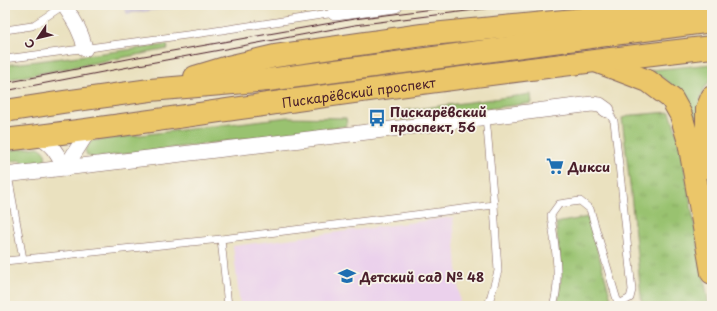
<svg xmlns="http://www.w3.org/2000/svg" width="717" height="311" viewBox="0 0 717 311" font-family="'Playpen Sans',sans-serif">
<defs>
<pattern id="industrial-grid" width="8" height="8" patternUnits="userSpaceOnUse"><rect width="8" height="8" fill="#cbbfd6"/><path d="M0 4h8M4 0v8" fill="none" stroke="#b0a4b8"/></pattern>
<pattern id="park-tufts" width="24" height="20" patternUnits="userSpaceOnUse"><rect width="24" height="20" fill="#99c26f"/><path d="M3 7l-1-3M5 7V3M7 7l1-3M15 17l-1-3M17 17v-4M19 17l1-3" fill="none" stroke="#85a660"/></pattern>
</defs>
<rect width="100%" height="100%" fill="#f7f3e8"/>
<filter id="ink" filterUnits="userSpaceOnUse"><feTurbulence type="fractalNoise" baseFrequency=".025" numOctaves="2"/><feDisplacementMap in="SourceGraphic" scale="8" xChannelSelector="R" yChannelSelector="G"/><feConvolveMatrix kernelMatrix="1 2 1 2 8 2 1 2 1" color-interpolation-filters="sRGB"/></filter>
<filter id="wash" filterUnits="userSpaceOnUse"><feTurbulence type="fractalNoise" baseFrequency=".012" numOctaves="4" result="noise"/><feDisplacementMap in="SourceGraphic" scale="16" xChannelSelector="R" yChannelSelector="G"/><feGaussianBlur stdDeviation="0.9" result="paint"/><feColorMatrix in="noise" values="0 0 0 0 0 0 0 0 0 0 0 0 0 0 0 0 0 1.4 0 .05"/><feComposite in="paint" operator="in"/></filter>
<g filter="url(#wash)">
<rect width="100%" height="100%" fill="#eae1bf"/>
<path fill="#ebd1ec" d="M453,217L460,306H240L233,246Z"/>
<path fill="url(#industrial-grid)" d="M122,5H195L127,14Z"/>
<g fill="#99c26f" stroke="#72704d">
<path d="M167,45L168,49L5,80V65Z"/>
<path d="M712,64V78L704,89L701,97L697,129L674,87L663,78L658,76L651,70Z"/>
<path d="M531,94L532,103L402,120L401,111Z"/>
<path d="M288,117L346,118L347,126L93,158L87,155L85,150L91,141Z"/>
<path d="M38,147C42,149 44,150 45,154C49,166 28,165 21,166V160L5,162V151Z"/>
</g>
<g fill="url(#park-tufts)" stroke="#72704d">
<path d="M670,112L680,143L709,306H642L631,194L622,118L633,115Z"/>
<path d="M588,217L612,302V306H558L561,275L556,223Z"/>
</g>
</g>
<g filter="url(#ink)">
<g fill="none" stroke-linecap="round" stroke-linejoin="round">
<g stroke="#82635f" stroke-width="8">
<g id="lane">
<path d="M5,30L32,26L64,5"/>
<path d="M5,59L202,33L335,13"/>
<path d="M486,117L494,205L498,271L488,306"/>
<path d="M8,175L23,259"/>
<path d="M221,239L228,306"/>
<path d="M5,261L221,239L494,205"/>
<path d="M553,306C562,279 554,242 551,215L559,204L580,201L590,209L617,300L621,303L630,298L632,290L622,191L614,121L607,110"/>
</g>
</g>
<g stroke="#82635f" stroke-width="16">
<g id="street">
<path d="M64,5C73,19 82,32 85,49"/>
<path d="M335,13L395,5"/>
<path d="M37,136C53,145 56,152 65,168"/>
<path d="M65,168L86,135L96,129"/>
<path d="M5,175L351,134L592,104L600,105L607,110"/>
</g>
</g>
<g stroke="#82635f" stroke-width="24">
<g id="primary">
<path d="M598,62L648,81L672,99L681,115L689,142L712,273"/>
<path d="M195,77L228,67L275,56L422,35L705,7"/>
<path d="M712,97L707,109V138L712,168"/>
<path d="M5,111L63,102L150,90L268,80L712,21"/>
<path id="s1" d="M5,140C102,129 199,114 296,100C435,81 573,63 712,47"/>
</g>
</g>
<use href="#lane" stroke="#fff" stroke-width="7"/>
<use href="#street" stroke="#fff" stroke-width="15"/>
<use href="#primary" stroke="#ebc669" stroke-width="22"/>
<g stroke="#4a1f2b" stroke-width="1">
<path d="M5,83L138,57L354,19L466,5"/>
<path d="M5,91L139,65L355,25L515,5"/>
</g>
</g>
</g>
<defs>
<g id="bus-bare" transform="scale(1.38)"><path d="M-5-6H5V4H4V6H2V4H-2V6H-4V4H-5ZM-3.5-4V0h7V-4ZM-3.5 1.2v1.5H-2V1.2ZM2 1.2v1.5H3.5V1.2Z" fill="#1f6fb2" stroke="#f7f3e8" stroke-width="2.5" paint-order="stroke"/></g>
<g id="supermarket-bare" transform="scale(1.38)"><path d="M-6-5.5h2.5l.6 2H6L4.5 2H-2.5L-4.4-4H-6ZM-1.5 3.2a1.3 1.3 0 1 0 .1 0ZM3 3.2a1.3 1.3 0 1 0 .1 0Z" fill="#1f6fb2" stroke="#f7f3e8" stroke-width="2.5" paint-order="stroke"/></g>
<g id="school-bare" transform="scale(1.38)"><path d="M0-5L7-2L0 1L-7-2ZM-4 1L0 2.5L4 1V4Q0 6-4 4Z" fill="#1f6fb2" stroke="#f7f3e8" stroke-width="2.5" paint-order="stroke"/></g>
</defs>
<g fill-rule="evenodd">
<use href="#bus-bare" x="377" y="118"/>
<use href="#supermarket-bare" x="555" y="166"/>
<use href="#school-bare" x="347" y="276"/>
</g>
<g text-anchor="middle" dominant-baseline="central" stroke-width="3.5" stroke-linejoin="round" paint-order="stroke">
<g font-size="13" fill="#4a1f2b" stroke="#f7f3e8">
<text stroke="none"><textPath href="#s1" startOffset="357">Пискарёвский проспект</textPath></text>
</g>
<g font-size="13" font-weight="bold" fill="#4a1f2b" stroke="#f7f3e8" text-anchor="start">
<text x="390" y="111">Пискарёвский<tspan x="390" dy="15">проспект, 56</tspan></text>
<text x="568" y="166">Дикси</text>
<text x="360" y="276">Детский сад № 48</text>
</g>
</g>
<rect width="717" height="311" fill="none" stroke="#f7f3e8" stroke-width="20"/>
<g transform="translate(38 38) rotate(235)" stroke="#f7f3e8" stroke-width="3" paint-order="stroke">
<path d="M0-3L7 15L0 10L-7 15Z" fill="#4a1f2b"/>
<text y="-6" font-size="11" font-weight="bold" text-anchor="middle" fill="#4a1f2b">С</text>
</g>
</svg>
